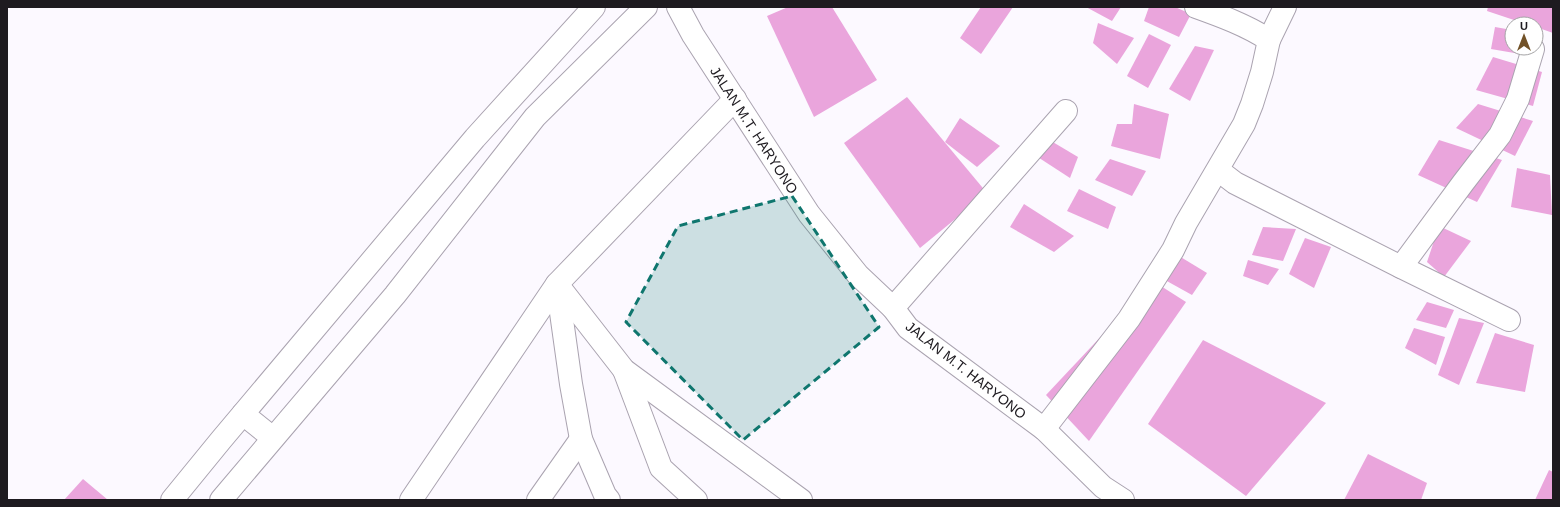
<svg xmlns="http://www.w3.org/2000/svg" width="1560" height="507" viewBox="0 0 1560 507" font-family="Arial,sans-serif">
<rect width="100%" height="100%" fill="#fcf9ff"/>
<g fill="#eaa5dc">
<path d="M788,7H832L877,80L814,117L767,16Z"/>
<path d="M981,7H1013L981,54L960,38Z"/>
<path d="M1086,7H1121L1112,21Z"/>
<path d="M1149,7H1175L1191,14L1179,37L1144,21Z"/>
<path d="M1488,7H1553V33L1536,27V24H1526L1487,11Z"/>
<path d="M1098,23L1134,38L1117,64L1093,43Z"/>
<path d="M1495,27L1512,30V48H1534L1532,56L1491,49Z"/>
<path d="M1149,34L1171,45L1148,88L1127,76Z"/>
<path d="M1195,46L1214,50L1190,101L1169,89Z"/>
<path d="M1493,57L1542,72L1533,106L1476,90Z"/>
<path d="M907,97L987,193L920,248L844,143Z"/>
<path d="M1134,104L1169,114L1160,159L1111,146L1117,124H1132Z"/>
<path d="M1478,104L1533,121L1515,156L1456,128Z"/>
<path d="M960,118L1000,146L977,167L945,142Z"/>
<path d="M1041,135L1078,157L1070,178L1030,152Z"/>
<path d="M1439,140L1502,160L1477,202L1418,175Z"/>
<path d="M1110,159L1146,171L1132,196L1095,180Z"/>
<path d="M1517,168L1550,175L1552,215L1511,207Z"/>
<path d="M1079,189L1116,207L1108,229L1067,211Z"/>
<path d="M1024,204L1074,236L1054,252L1010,227Z"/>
<path d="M1439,226L1471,241L1444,277L1427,262Z"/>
<path d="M1263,227L1296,229L1283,261L1252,255Z"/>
<path d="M1305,238L1331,247L1314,288L1289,274Z"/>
<path d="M1179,256L1207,273L1192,295L1165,280Z"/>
<path d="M1248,260L1279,269L1268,285L1243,276Z"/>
<path d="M1153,281L1186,302L1089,441L1046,395Z"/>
<path d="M1427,302L1454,310L1446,328L1416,320Z"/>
<path d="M1459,318L1484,323L1459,385L1438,375Z"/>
<path d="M1414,328L1445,337L1436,365L1405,348Z"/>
<path d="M1495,333L1534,345L1525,392L1476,383Z"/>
<path d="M1203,340L1326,403L1246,496L1148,424Z"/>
<path d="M1368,454L1427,483L1421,500H1344Z"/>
<path d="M1549,470L1553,472V500H1535Z"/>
<path d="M83,479L108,500H64Z"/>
</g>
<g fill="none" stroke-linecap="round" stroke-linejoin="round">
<g stroke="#aaa3b0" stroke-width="24">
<g id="minor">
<path d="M1269,40L1285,7"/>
<path d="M1218,170L1235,183L1401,267L1509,320"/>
<path d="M1401,267L1463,183L1500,135L1518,99L1533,49"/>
<path d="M893,308L1066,111"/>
<path d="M624,370L661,468L696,500"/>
<path d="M243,414L273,438"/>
<path d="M1044,429L1129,319L1173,250L1186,223L1244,124L1252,104L1262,72L1269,40C1246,25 1221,16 1196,7"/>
<path d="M172,500L221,440L475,138L594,7"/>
<path d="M221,500L395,295L535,117L646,7"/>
<path d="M411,500L557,284L624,370L801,500"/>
<path d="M538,500L581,439"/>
<path d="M609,500L605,495L581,439L571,384L557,284L735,99"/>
</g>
</g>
<g stroke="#aaa3b0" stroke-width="24">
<path id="highway" d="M678,7L693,35L809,214L858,275L893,308L908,328L1044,429L1103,487L1123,500"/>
</g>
<use href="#minor" stroke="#fff" stroke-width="22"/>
<use href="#highway" stroke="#fff" stroke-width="22"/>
</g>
<path fill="#0f766e" fill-opacity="0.2" stroke="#0f766e" stroke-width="3" stroke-dasharray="8 5" stroke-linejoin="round" d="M792,196L879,327L743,440L626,322L678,226Z"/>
<g text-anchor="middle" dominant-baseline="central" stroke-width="3" stroke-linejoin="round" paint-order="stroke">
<g font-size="14" fill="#1e1b20" stroke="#fff">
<text transform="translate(754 130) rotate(57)">JALAN M.T. HARYONO</text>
<text transform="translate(966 370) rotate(38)">JALAN M.T. HARYONO</text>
</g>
</g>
<rect width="1560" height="507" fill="none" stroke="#1e1b20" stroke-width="16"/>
<g transform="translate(1524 36)"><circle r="19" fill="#ffffff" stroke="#a5a4a6"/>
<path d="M0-3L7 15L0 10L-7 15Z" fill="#725228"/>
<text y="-6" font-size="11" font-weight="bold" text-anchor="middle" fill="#1e1b20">U</text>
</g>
</svg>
